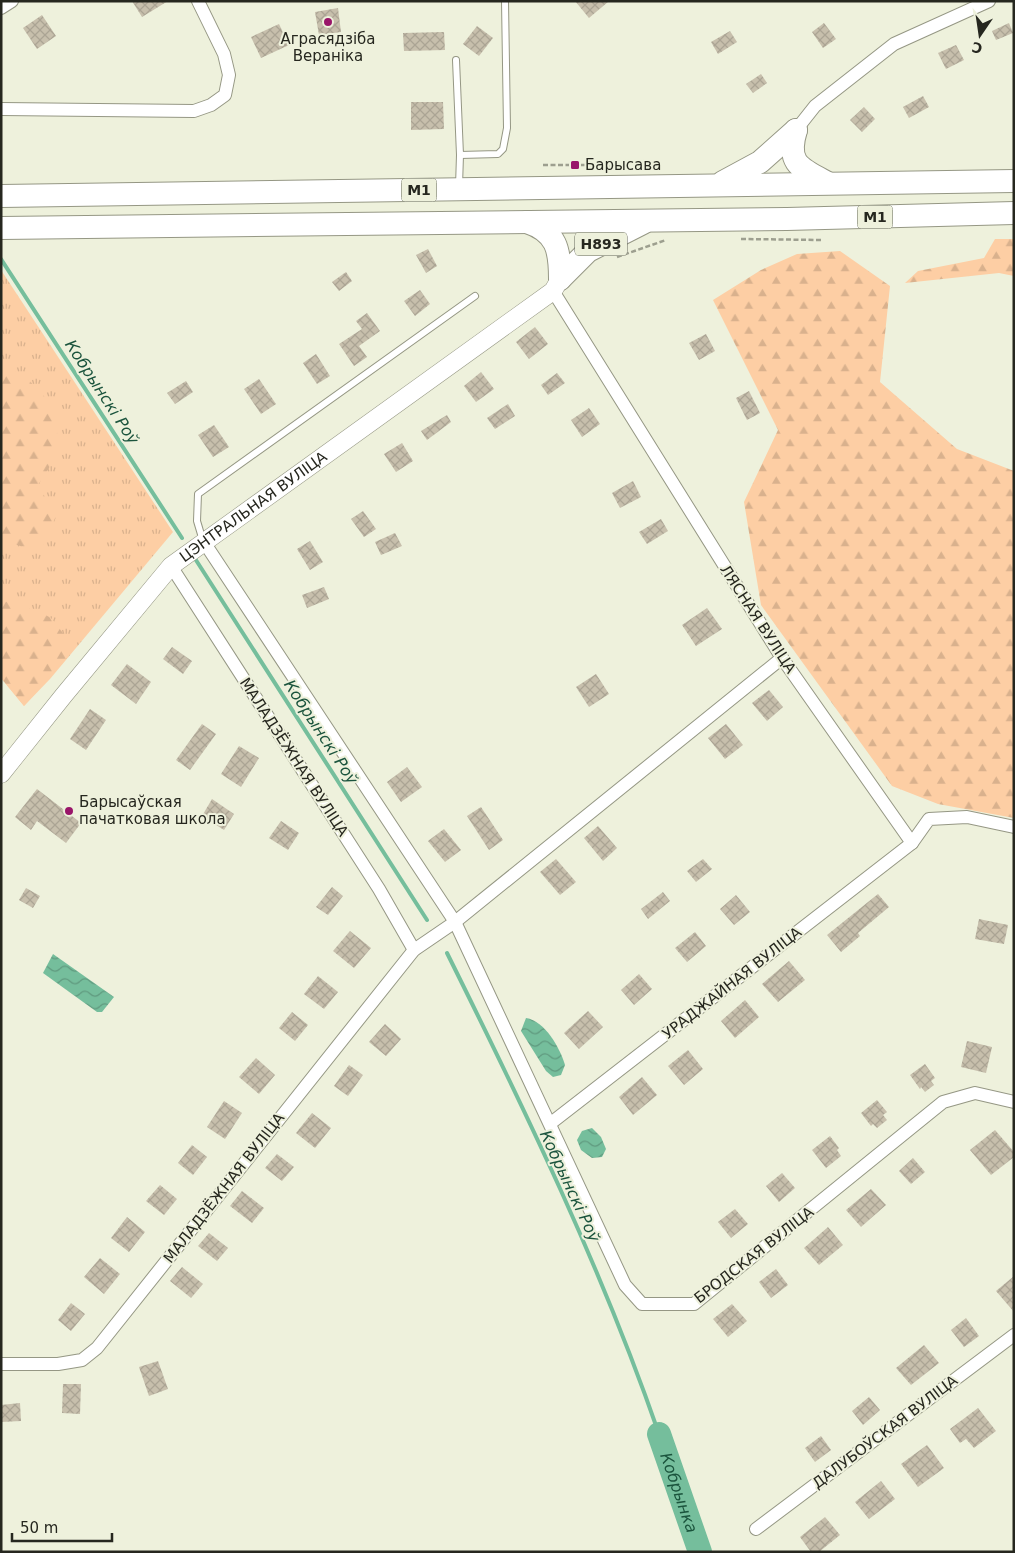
<svg xmlns="http://www.w3.org/2000/svg" width="1015" height="1553" viewBox="0 0 1015 1553" font-family="'DejaVu Sans',sans-serif">
<defs>
<pattern id="grass-tufts" width="24" height="20" patternUnits="userSpaceOnUse" patternTransform="scale(1.25)"><rect width="24" height="20" fill="#fdcea4"/><path d="M3 7l-1-3M5 7V3M7 7l1-3M15 17l-1-3M17 17v-4M19 17l1-3" fill="none" stroke="#d9b18d"/></pattern>
<pattern id="forest-firs" width="22" height="20" patternUnits="userSpaceOnUse" patternTransform="scale(1.25)"><rect width="22" height="20" fill="#fdcea4"/><path d="M5 1l3.5 6h-7zM16 11l3.5 6h-7z" fill="#d9b18d"/></pattern>
<pattern id="water-waves" width="16" height="10" patternUnits="userSpaceOnUse" patternTransform="scale(1.25)"><rect width="16" height="10" fill="#75be9c"/><path d="M0 5q4-4 8 0t8 0" fill="none" stroke="#609a7f"/></pattern>
<pattern id="building-cross-hatch" width="8" height="8" patternUnits="userSpaceOnUse" patternTransform="scale(1.25)"><rect width="8" height="8" fill="#c7bfac"/><path d="M0 0l8 8M0 8l8-8" fill="none" stroke="#aba494"/></pattern>
</defs>
<rect width="100%" height="100%" fill="#eef1dc"/>
<path fill="url(#grass-tufts)" d="M1,270L173,532L50,679L24,706L1,678Z"/>
<g fill="url(#forest-firs)">
<path d="M995,239H1014V276L999,273L905,283L918,271L984,258Z"/>
<path d="M840,251L890,286L880,382L957,449L1014,471V818L938,804L892,786L761,605L744,502L778,430L713,300L761,270L797,254Z"/>
<path d="M1,365L25,376L56,409L58,454L38,485L56,516L40,552L1,540Z"/>
<path d="M1,600L40,612L51,618L70,642L68,657L24,706L1,678Z"/>
</g>
<g fill="url(#water-waves)">
<path d="M53,954L114,997L102,1012H97L43,973Z"/>
<path d="M526,1018C545,1021 560,1048 565,1065L561,1075L553,1077L546,1071L521,1031Z"/>
<path d="M592,1128L601,1137L606,1149L602,1157L592,1158L581,1150L577,1140L582,1131Z"/>
</g>
<g fill="none" stroke-linecap="round" stroke-linejoin="round">
<g stroke="#75be9c" stroke-width="4">
<path d="M1,259L182,538"/>
<path d="M194,557L427,920"/>
<path d="M447,953C525,1110 602,1269 659,1434"/>
</g>
<path stroke="#75be9c" stroke-width="24" id="s1" d="M659,1434L700,1552"/>
</g>
<g fill="url(#building-cross-hatch)">
<path d="M132,1H168L142,17Z"/>
<path d="M575,1H609L589,18Z"/>
<path d="M338,8L341,32L319,35L315,12Z"/>
<path d="M42,15L56,36L37,49L23,28Z"/>
<path d="M824,23L836,39L823,48L812,32Z"/>
<path d="M1009,23L1013,33L996,40L992,31Z"/>
<path d="M279,24L289,45L261,58L251,37Z"/>
<path d="M477,26L493,38L479,56L463,44Z"/>
<path d="M730,31L737,42L718,54L711,42Z"/>
<path d="M444,32L445,50L404,51L403,33Z"/>
<path d="M956,45L964,60L946,69L938,53Z"/>
<path d="M761,74L767,83L753,93L746,84Z"/>
<path d="M923,96L929,107L909,118L903,107Z"/>
<path d="M411,102H443L444,129L411,130Z"/>
<path d="M864,107L875,119L862,132L850,120Z"/>
<path d="M428,249L437,266L426,273L416,255Z"/>
<path d="M346,272L352,281L339,291L332,282Z"/>
<path d="M420,290L430,304L415,316L404,301Z"/>
<path d="M367,313L380,331L359,346L367,357L354,366L339,344L362,329L356,321Z"/>
<path d="M535,327L548,344L529,359L516,342Z"/>
<path d="M706,334L715,351L699,360L689,343Z"/>
<path d="M316,354L330,376L317,384L303,363Z"/>
<path d="M481,372L494,389L476,402L464,386Z"/>
<path d="M557,373L565,383L548,395L541,385Z"/>
<path d="M259,379L276,404L261,414L244,389Z"/>
<path d="M186,381L193,392L175,404L167,393Z"/>
<path d="M749,391L760,413L747,420L736,398Z"/>
<path d="M508,404L515,416L495,429L487,418Z"/>
<path d="M589,408L600,424L582,437L571,420Z"/>
<path d="M447,415L451,422L427,440L421,431Z"/>
<path d="M214,425L229,447L213,457L198,435Z"/>
<path d="M402,443L413,461L396,472L384,454Z"/>
<path d="M633,481L641,497L620,508L612,493Z"/>
<path d="M363,511L376,529L364,537L351,519Z"/>
<path d="M661,519L668,531L647,544L639,532Z"/>
<path d="M395,533L402,546L381,555L375,542Z"/>
<path d="M310,541L323,562L310,570L297,549Z"/>
<path d="M324,587L329,599L307,608L302,595Z"/>
<path d="M707,608L722,629L696,646L682,625Z"/>
<path d="M172,647L192,661L183,674L163,659Z"/>
<path d="M127,664L151,682L136,704L111,685Z"/>
<path d="M596,674L609,694L589,707L576,687Z"/>
<path d="M769,690L783,707L767,721L752,703Z"/>
<path d="M90,709L106,720L86,750L70,739Z"/>
<path d="M202,724L216,734L190,770L176,760Z"/>
<path d="M726,724L743,745L725,759L708,738Z"/>
<path d="M239,746L259,758L241,787L221,774Z"/>
<path d="M407,767L422,787L401,802L387,782Z"/>
<path d="M37,789L81,823L66,843L37,821L31,830L15,817Z"/>
<path d="M212,799L234,814L224,830L202,816Z"/>
<path d="M481,807L503,840L489,850L467,816Z"/>
<path d="M281,821L299,833L288,850L269,838Z"/>
<path d="M598,826L617,848L603,861L584,838Z"/>
<path d="M444,829L461,850L445,862L428,841Z"/>
<path d="M556,859L576,882L560,895L540,872Z"/>
<path d="M703,859L712,869L696,882L687,871Z"/>
<path d="M332,887L343,896L328,915L316,907Z"/>
<path d="M26,888L40,896L33,908L19,900Z"/>
<path d="M663,892L670,901L648,919L641,909Z"/>
<path d="M878,894L889,907L858,933L860,936L841,952L827,935Z"/>
<path d="M736,895L750,912L734,925L720,909Z"/>
<path d="M979,919L1008,925L1004,944L975,939Z"/>
<path d="M350,931L371,948L354,968L333,951Z"/>
<path d="M695,932L706,946L687,962L675,948Z"/>
<path d="M789,961L805,980L778,1002L762,984Z"/>
<path d="M639,974L652,989L634,1005L621,990Z"/>
<path d="M318,976L338,992L324,1009L304,994Z"/>
<path d="M745,1000L759,1017L735,1038L721,1021Z"/>
<path d="M588,1011L603,1027L579,1049L564,1033Z"/>
<path d="M292,1012L308,1025L295,1041L279,1028Z"/>
<path d="M385,1024L401,1039L386,1056L369,1042Z"/>
<path d="M967,1041L992,1047L986,1073L961,1067Z"/>
<path d="M688,1050L703,1069L684,1085L668,1066Z"/>
<path d="M256,1058L275,1075L259,1094L239,1077Z"/>
<path d="M925,1064L935,1078L931,1081L934,1085L925,1092L921,1087L920,1089L910,1075Z"/>
<path d="M349,1065L363,1075L348,1096L334,1086Z"/>
<path d="M642,1077L657,1095L633,1115L619,1097Z"/>
<path d="M877,1100L887,1112L883,1115L887,1120L877,1128L873,1124L871,1126L861,1113Z"/>
<path d="M224,1101L242,1113L225,1139L207,1127Z"/>
<path d="M312,1113L331,1128L315,1148L296,1133Z"/>
<path d="M995,1130L1014,1152V1157L991,1175L970,1150Z"/>
<path d="M830,1136L839,1148L837,1150L841,1156L826,1168L812,1150Z"/>
<path d="M192,1145L207,1157L193,1175L178,1163Z"/>
<path d="M277,1154L294,1167L282,1181L265,1168Z"/>
<path d="M913,1158L925,1172L911,1184L899,1171Z"/>
<path d="M782,1173L795,1188L779,1202L766,1186Z"/>
<path d="M160,1185L177,1199L164,1215L146,1201Z"/>
<path d="M871,1189L886,1205L861,1227L846,1210Z"/>
<path d="M242,1191L264,1208L252,1223L230,1206Z"/>
<path d="M735,1209L748,1224L731,1238L718,1222Z"/>
<path d="M127,1217L145,1232L129,1252L111,1238Z"/>
<path d="M828,1227L843,1245L819,1265L804,1248Z"/>
<path d="M209,1233L228,1248L217,1261L198,1246Z"/>
<path d="M100,1258L120,1274L104,1294L84,1277Z"/>
<path d="M182,1267L203,1284L191,1298L170,1281Z"/>
<path d="M776,1269L788,1285L771,1298L759,1282Z"/>
<path d="M1014,1276V1312L996,1291Z"/>
<path d="M71,1303L85,1314L71,1331L58,1320Z"/>
<path d="M732,1304L747,1321L728,1337L713,1319Z"/>
<path d="M966,1318L979,1336L964,1347L951,1330Z"/>
<path d="M924,1345L939,1363L911,1385L896,1368Z"/>
<path d="M158,1361L168,1389L149,1396L139,1367Z"/>
<path d="M63,1384H81L80,1414L62,1413Z"/>
<path d="M869,1397L880,1410L863,1425L852,1411Z"/>
<path d="M20,1403L21,1421L1,1422V1405Z"/>
<path d="M978,1408L996,1431L974,1448L966,1439L960,1443L950,1429Z"/>
<path d="M821,1436L831,1450L815,1462L805,1448Z"/>
<path d="M927,1445L944,1468L918,1487L901,1464Z"/>
<path d="M881,1481L895,1499L869,1519L855,1502Z"/>
<path d="M825,1517L840,1535L819,1552H811L800,1537Z"/>
</g>
<g fill="none" stroke-linecap="round" stroke-linejoin="round">
<g stroke="#959784" stroke-width="8">
<g id="lane">
<path d="M456,60L460,155L498,154L503,149L507,128L505,1"/>
<path d="M459,186L460,155"/>
<path d="M203,541L197,521L198,494L475,296"/>
</g>
</g>
<g stroke="#959784" stroke-width="14">
<g id="street">
<path d="M1,8L12,1"/>
<path d="M1,109L194,111L211,105L225,95L229,75L224,54L198,1"/>
<path d="M796,130L815,106L894,44L989,1"/>
<path d="M553,291L782,658L912,843L929,819L967,817L1014,827"/>
<path d="M204,542L455,922L625,1285L642,1304H694L943,1102L975,1093L1014,1102"/>
<path d="M171,566L379,889L414,950"/>
<path d="M551,1123L912,843"/>
<path d="M1,1364H58L82,1360L97,1348L414,950L455,922L782,658"/>
<path d="M756,1529L1014,1335"/>
</g>
</g>
<g stroke="#959784" stroke-width="19">
<g id="secondary">
<path id="s2" d="M1,774L64,695L171,566L553,291L560,279"/>
</g>
</g>
<g stroke="#959784" stroke-width="24">
<g id="highway">
<path d="M796,130C786,164 800,168 828,183"/>
<path d="M723,182L760,162L796,130"/>
<path d="M1,196L1014,181"/>
<path d="M527,222C557,232 560,250 560,279"/>
<path d="M1,228L787,219L1014,213"/>
<path d="M560,279L588,251L643,223"/>
</g>
</g>
<g stroke="#9d9f8f" stroke-width="2.5" stroke-dasharray="5 2.5" stroke-linecap="butt">
<path d="M543,165H610V169"/>
<path d="M741,239L823,240"/>
<path d="M617,257L666,240"/>
</g>
<use href="#lane" stroke="#fff" stroke-width="6"/>
<use href="#street" stroke="#fff" stroke-width="12"/>
<use href="#secondary" stroke="#fff" stroke-width="18"/>
<use href="#highway" stroke="#fff" stroke-width="22"/>
</g>
<g fill="#991569" stroke="#eef1dc" stroke-width="2">
<circle cx="328" cy="22" r="5"/>
<rect x="570" y="160" width="10" height="10" rx="2.5"/>
<circle cx="69" cy="811" r="5"/>
</g>
<g text-anchor="middle" dominant-baseline="central" stroke-width="4" stroke-linejoin="round" paint-order="stroke">
<g fill="#eef1dc" stroke="#626458" stroke-width="1">
<rect x="401.5" y="178.5" width="35" height="23" rx="4"/>
<rect x="857.5" y="205.5" width="35" height="23" rx="4"/>
<rect x="575" y="232.5" width="52" height="23" rx="4"/>
</g>
<g font-size="14" font-weight="bold" fill="#26271f">
<text x="419" y="190">М1</text>
<text x="875" y="217">М1</text>
<text x="601" y="244">Н893</text>
</g>
<g font-size="15" fill="#26271f" stroke="#eef1dc" text-anchor="start">
<text x="328" y="39" text-anchor="middle">Аграсядзіба<tspan x="328" dy="17">Вераніка</tspan></text>
<text x="585" y="165">Барысава</text>
<text x="79" y="802">Барысаўская<tspan x="79" dy="17">пачатковая школа</tspan></text>
</g>
<g font-size="15" fill="#26271f" stroke="#eef1dc">
<text stroke="none"><textPath href="#s2" startOffset="370">ЦЭНТРАЛЬНАЯ ВУЛІЦА</textPath></text>
<text transform="translate(758 619) rotate(57)">ЛЯСНАЯ ВУЛІЦА</text>
<text transform="translate(294 757) rotate(57)">МАЛАДЗЁЖНАЯ ВУЛІЦА</text>
<text transform="translate(732 983) rotate(-38)">УРАДЖАЙНАЯ ВУЛІЦА</text>
<text transform="translate(224 1188) rotate(-52)">МАЛАДЗЁЖНАЯ ВУЛІЦА</text>
<text transform="translate(754 1255) rotate(-38)">БРОДСКАЯ ВУЛІЦА</text>
<text transform="translate(885 1432) rotate(-37)">ДАЛУБОЎСКАЯ ВУЛІЦА</text>
</g>
<g font-size="16" font-style="italic" fill="#1b543d" stroke="#eef1dc">
<text transform="translate(102 392) rotate(57)">Кобрынскі Роў</text>
<text transform="translate(321 732) rotate(57)">Кобрынскі Роў</text>
<text transform="translate(570 1186) rotate(65)">Кобрынскі Роў</text>
<text stroke="none"><textPath href="#s1" startOffset="62">Кобрынка</textPath></text>
</g>
</g>
<rect width="1015" height="1553" fill="none" stroke="#26271f" stroke-width="5"/>
<g transform="translate(980 35) rotate(193)" stroke="#eef1dc" stroke-width="4" paint-order="stroke">
<path d="M0-4L9 19L0 12L-9 19Z" fill="#26271f"/>
<text y="-8" font-size="14" font-weight="bold" text-anchor="middle" fill="#26271f">С</text>
</g>
<path d="M12 1533v8h100v-8" fill="none" stroke="#26271f" stroke-width="2.5"/>
<text x="20" y="1533" font-size="15" fill="#26271f" stroke="#eef1dc" stroke-width="4" paint-order="stroke">50 m</text>
</svg>
